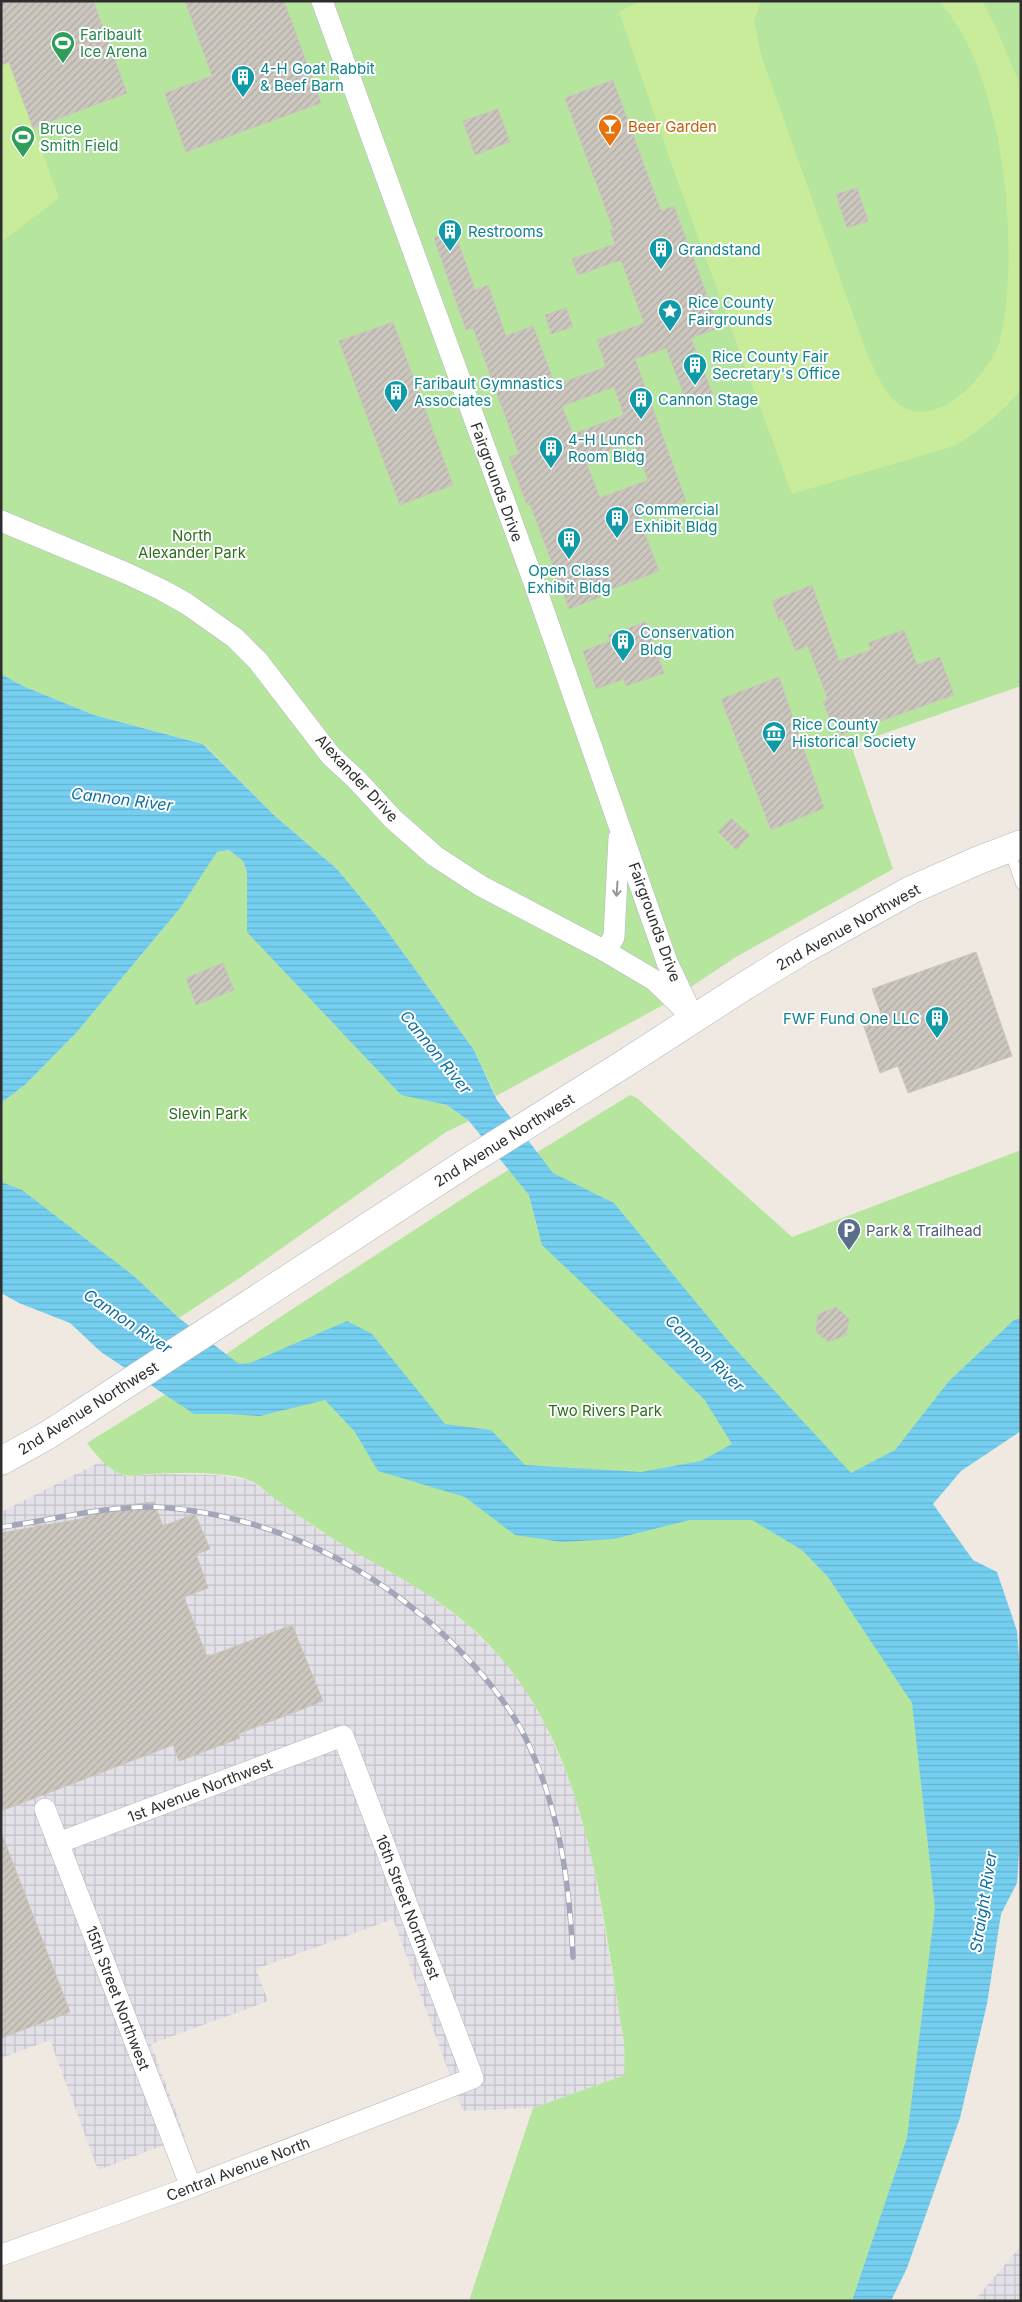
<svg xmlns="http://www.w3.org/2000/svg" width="1022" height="2302" viewBox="0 0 1022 2302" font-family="Inter,sans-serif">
<defs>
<pattern id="industrial-grid" width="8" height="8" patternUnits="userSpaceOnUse" patternTransform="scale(1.25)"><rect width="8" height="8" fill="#e3e1e8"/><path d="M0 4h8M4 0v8" fill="none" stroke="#c3c1c7"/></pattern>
<pattern id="water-rules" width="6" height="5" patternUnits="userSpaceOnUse" patternTransform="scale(1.25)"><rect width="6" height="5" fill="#75cff0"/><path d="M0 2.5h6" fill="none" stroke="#66b2ce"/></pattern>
<pattern id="building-hatch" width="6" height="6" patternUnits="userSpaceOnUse" patternTransform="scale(1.25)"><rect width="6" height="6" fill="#cbc7bf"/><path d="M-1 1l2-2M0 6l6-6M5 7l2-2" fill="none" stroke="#afaba4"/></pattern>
</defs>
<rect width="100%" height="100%" fill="#efe9e1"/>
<g fill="url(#industrial-grid)">
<path d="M102,1461L125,1476L161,1474L216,1475L249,1480L317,1529L425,1592L467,1624L503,1660L527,1692L545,1724L571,1784L579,1811L589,1845L600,1901L624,2042L625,2075L533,2108L463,2111L393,1919L256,1969L268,2001L151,2044L185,2137L98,2170L50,2040L1,2058V1512Z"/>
<path d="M1021,2246V2301H974Z"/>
</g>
<g fill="#b6e59e">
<path d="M1,1H1021V686L851,745L893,869L736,957L665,1004L496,1096L474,1050L377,917L337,869L276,817L204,744L94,715L23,686L1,674Z"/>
<path d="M229,850L243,861L247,872L248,932L401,1094L447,1105L469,1121L446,1132L241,1277L179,1318L134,1276L1,1182V1103L26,1084L77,1032L181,907L217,852Z"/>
<path d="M630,1095L637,1098L792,1237L1021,1150V1371L881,1518L994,1812L871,2301H469L533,2108L625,2075L624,2042C599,1897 587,1726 466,1623C430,1592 386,1570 345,1546C322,1532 300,1517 278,1501C269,1495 259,1484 249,1480C225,1471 177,1473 151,1474C143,1474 131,1477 124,1475C109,1471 96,1455 87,1443L190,1379L274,1321L476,1190Z"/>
</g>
<g fill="#c9ec9a">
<path d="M640,1H761L754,22L762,58L867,354C875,370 882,390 896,402C933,435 987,377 999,344C1022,255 1005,69 938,1H982L996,28L1021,87V390C1001,413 980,431 954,446L792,494L679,185L619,12Z"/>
<path d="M9,62L59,198L1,242V65Z"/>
</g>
<path fill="url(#water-rules)" d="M1,674L23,686L94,715L203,744L276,817L337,869L377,917L474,1050L497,1100L553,1173L614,1203L728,1341L851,1473L895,1450L949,1381L1014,1320L1021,1318V1431L961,1471L933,1504L973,1560L997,1572L1017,1631L1021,1682V1823L1017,1883L1001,1914L987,2004L960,2118L907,2268L891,2301H852L907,2138L935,1908L912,1703L828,1577L802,1550L752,1520H690L614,1539L562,1542L515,1535L465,1497L378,1471L355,1432L325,1400L260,1416L226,1414H194L101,1352L70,1323L19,1303L1,1293V1182L22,1190L134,1276L179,1318L239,1364L250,1363L347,1321L372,1334L445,1424L491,1430L525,1465L641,1472L701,1461L732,1444L704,1399L542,1245L529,1195L469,1121L447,1105L401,1095L247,932V872L243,861L229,850L217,852L181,907L77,1032L26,1084L1,1103Z"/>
<g fill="url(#building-hatch)" stroke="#cbc5ba" fill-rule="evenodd">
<path d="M1,1H93L127,93L33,128L9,62L1,65Z"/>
<path d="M185,1H284L321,103L186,152L165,93L212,76Z"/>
<path d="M613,80L661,211L674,206L719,328L691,338L714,398L689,408L666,348L635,359L686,501L639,518L659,571L599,594L600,597L569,609L530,504L527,505L509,457L519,454L473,328L466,330L434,238L454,230L475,290L488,285L506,336L533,326L555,385L606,367L597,340L644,323L621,260L578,275L572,259L615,244L610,230L613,229L565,98ZM614,387L624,415L573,434L562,406ZM634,442L648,480L600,498L585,459Z"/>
<path d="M498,109L510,142L475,155L463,121Z"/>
<path d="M857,188L868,221L847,228L836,194Z"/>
<path d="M566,308L573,327L551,334L545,315Z"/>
<path d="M393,322L453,485L400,505L339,341Z"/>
<path d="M812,585L839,661L871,650L868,643L904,630L917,665L940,657L954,695L841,735L836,720L831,722L823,701L828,700L808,646L795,651L783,619L779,621L772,601Z"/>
<path d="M646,622L664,673L626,686L624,679L596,689L583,651L610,641L608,635Z"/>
<path d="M779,677L824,808L771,830L721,699Z"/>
<path d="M731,818L750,835L736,850L718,832Z"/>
<path d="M976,952L1012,1056L908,1093L898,1066L880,1073L862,1021L881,1014L872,989Z"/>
<path d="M223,963L234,990L196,1005L186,978Z"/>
<path d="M836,1307L849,1319L846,1335L829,1342L816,1332L818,1314Z"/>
<path d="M154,1502L163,1526L195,1514L210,1549L196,1554L208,1588L184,1597L207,1657L292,1625L323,1701L238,1734L240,1738L179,1761L173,1745L1,1811V1533L80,1519L116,1506Z"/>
<path d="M3,1837L70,2012L1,2038V1838Z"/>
</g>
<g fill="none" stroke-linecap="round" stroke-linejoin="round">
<g stroke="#b4b7c1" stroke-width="11">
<path id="lane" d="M1009,849L1021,884"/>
</g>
<g stroke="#b4b7c1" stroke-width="22">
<g id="street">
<path d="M322,1L532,577L667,962L694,1019"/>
<path d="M1,521L126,573L162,590L187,604L235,638L258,661L331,756L356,779L393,819L435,856L481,886L605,951L654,980L683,1008"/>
<path d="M605,951L614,937L619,838"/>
<path d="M45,1809L191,2187"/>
<path d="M1,2255L191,2187L473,2078L343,1736L58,1843"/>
</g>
</g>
<g stroke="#b4b7c1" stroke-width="29">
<path id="secondary" d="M1,1461L48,1435L466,1163L627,1062L743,987L803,950L911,890L979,860L1021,844"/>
</g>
<use href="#lane" stroke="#fff" stroke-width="10"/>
<use href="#street" stroke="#fff" stroke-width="21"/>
<use href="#secondary" stroke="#fff" stroke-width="28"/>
<g stroke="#a3a6b8" stroke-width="5.5">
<path id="rail" d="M1,1527C61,1519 119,1501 180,1509C291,1523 389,1576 465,1656C489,1681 512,1709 527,1741C560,1811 569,1881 573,1957"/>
</g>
<use href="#rail" stroke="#fff" stroke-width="4" stroke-dasharray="11" stroke-linecap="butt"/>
</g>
<defs><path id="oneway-shaft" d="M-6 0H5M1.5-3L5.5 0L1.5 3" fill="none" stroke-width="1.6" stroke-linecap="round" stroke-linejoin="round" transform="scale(1.25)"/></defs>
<use stroke="#969696" href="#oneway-shaft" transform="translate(617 889) rotate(94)"/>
<defs>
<g id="stadium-pin" transform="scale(1.25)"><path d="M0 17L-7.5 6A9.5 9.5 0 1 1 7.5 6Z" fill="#2e9e5b" stroke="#fff"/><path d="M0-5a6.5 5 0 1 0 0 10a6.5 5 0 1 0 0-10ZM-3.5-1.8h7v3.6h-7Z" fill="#fff"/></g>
<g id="building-pin" transform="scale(1.25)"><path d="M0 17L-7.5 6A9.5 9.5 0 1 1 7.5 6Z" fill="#0f9aa8" stroke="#fff"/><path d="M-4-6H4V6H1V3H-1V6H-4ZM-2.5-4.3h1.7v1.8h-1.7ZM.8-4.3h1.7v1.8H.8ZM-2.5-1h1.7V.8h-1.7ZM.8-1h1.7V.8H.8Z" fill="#fff"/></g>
<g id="bar-pin" transform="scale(1.25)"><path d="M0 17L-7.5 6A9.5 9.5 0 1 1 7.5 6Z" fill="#e8710a" stroke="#fff"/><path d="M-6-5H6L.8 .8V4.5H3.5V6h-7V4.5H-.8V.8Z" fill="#fff"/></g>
<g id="sight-pin" transform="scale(1.25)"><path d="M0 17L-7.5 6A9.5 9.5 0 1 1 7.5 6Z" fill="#0f9aa8" stroke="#fff"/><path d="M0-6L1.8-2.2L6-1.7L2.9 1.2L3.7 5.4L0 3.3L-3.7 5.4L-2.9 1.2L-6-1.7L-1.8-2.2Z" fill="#fff"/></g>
<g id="museum-pin" transform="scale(1.25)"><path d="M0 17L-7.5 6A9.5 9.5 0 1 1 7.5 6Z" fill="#0f9aa8" stroke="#fff"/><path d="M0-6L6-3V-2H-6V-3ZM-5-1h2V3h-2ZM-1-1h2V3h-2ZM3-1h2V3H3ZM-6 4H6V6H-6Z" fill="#fff"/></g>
<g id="parking-pin" transform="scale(1.25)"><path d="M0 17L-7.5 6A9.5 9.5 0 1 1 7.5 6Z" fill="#5c6f8a" stroke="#fff"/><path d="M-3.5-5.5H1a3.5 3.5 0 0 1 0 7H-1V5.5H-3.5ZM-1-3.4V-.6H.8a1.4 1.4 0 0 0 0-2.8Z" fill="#fff"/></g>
</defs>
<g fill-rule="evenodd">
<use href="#stadium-pin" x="63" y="43"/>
<use href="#building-pin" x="243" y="77"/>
<use href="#bar-pin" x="610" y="126"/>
<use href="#stadium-pin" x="23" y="137"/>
<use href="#building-pin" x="450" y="231"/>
<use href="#building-pin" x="661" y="249"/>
<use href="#sight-pin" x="670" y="311"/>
<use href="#building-pin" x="695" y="365"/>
<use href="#building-pin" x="396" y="392"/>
<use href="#building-pin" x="641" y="399"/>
<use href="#building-pin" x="551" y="448"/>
<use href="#building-pin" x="617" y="518"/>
<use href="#building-pin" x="569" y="539"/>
<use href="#building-pin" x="623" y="641"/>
<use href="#museum-pin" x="774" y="733"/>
<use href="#building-pin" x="937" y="1018"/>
<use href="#parking-pin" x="849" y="1230"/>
</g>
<g text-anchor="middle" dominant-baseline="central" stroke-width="4" stroke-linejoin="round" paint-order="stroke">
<g font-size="15" fill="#27864d" stroke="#fff" text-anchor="start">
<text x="80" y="34">Faribault<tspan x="80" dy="17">Ice Arena</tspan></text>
<text x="40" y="128">Bruce<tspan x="40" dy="17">Smith Field</tspan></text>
</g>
<g font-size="15" fill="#0d838f" stroke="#fff" text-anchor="start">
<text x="260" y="68">4-H Goat Rabbit<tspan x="260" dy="17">&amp; Beef Barn</tspan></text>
<text x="468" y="231">Restrooms</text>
<text x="678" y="249">Grandstand</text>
<text x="688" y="302">Rice County<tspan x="688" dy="17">Fairgrounds</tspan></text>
<text x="712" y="356">Rice County Fair<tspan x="712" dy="17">Secretary's Office</tspan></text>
<text x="414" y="383">Faribault Gymnastics<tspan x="414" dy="17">Associates</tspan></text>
<text x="658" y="399">Cannon Stage</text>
<text x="568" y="439">4-H Lunch<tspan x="568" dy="17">Room Bldg</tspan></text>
<text x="634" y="509">Commercial<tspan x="634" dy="17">Exhibit Bldg</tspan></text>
<text x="569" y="570" text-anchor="middle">Open Class<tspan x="569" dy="17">Exhibit Bldg</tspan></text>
<text x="640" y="632">Conservation<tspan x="640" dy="17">Bldg</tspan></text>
<text x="792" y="724">Rice County<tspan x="792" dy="17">Historical Society</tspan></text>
<text x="920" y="1018" text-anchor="end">FWF Fund One LLC</text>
</g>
<g font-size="15" fill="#c56008" stroke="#fff" text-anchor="start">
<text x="628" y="126">Beer Garden</text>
</g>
<g font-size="15" fill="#2e2e2e" stroke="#fff">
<text transform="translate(497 482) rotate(70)">Fairgrounds Drive</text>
<text transform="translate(357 778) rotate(47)">Alexander Drive</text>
<text transform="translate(655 922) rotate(70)">Fairgrounds Drive</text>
<text transform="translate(848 927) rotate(-29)">2nd Avenue Northwest</text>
<text transform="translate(504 1140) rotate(-32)">2nd Avenue Northwest</text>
<text transform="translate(88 1408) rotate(-32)">2nd Avenue Northwest</text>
<text transform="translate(200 1790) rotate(-21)">1st Avenue Northwest</text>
<text transform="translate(408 1907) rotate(69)">16th Street Northwest</text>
<text transform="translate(118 1998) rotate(69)">15th Street Northwest</text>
<text transform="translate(238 2169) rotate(-21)">Central Avenue North</text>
</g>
<g font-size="15" fill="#2c6e1b" stroke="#fff">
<text x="192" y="535">North<tspan x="192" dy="17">Alexander Park</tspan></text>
<text x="208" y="1113">Slevin Park</text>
<text x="605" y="1410">Two Rivers Park</text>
</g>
<g font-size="15" fill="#4e5e75" stroke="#fff" text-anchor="start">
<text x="866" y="1230">Park &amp; Trailhead</text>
</g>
<g font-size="16" font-style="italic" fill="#0d6fa3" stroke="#fff">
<text transform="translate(122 799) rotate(7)">Cannon River</text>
<text transform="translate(436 1052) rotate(51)">Cannon River</text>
<text transform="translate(128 1321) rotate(34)">Cannon River</text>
<text transform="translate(705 1353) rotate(44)">Cannon River</text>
<text transform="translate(983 1902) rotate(-81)">Straight River</text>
</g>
</g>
<rect width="1022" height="2302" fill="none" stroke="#2e2e2e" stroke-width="5"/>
</svg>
